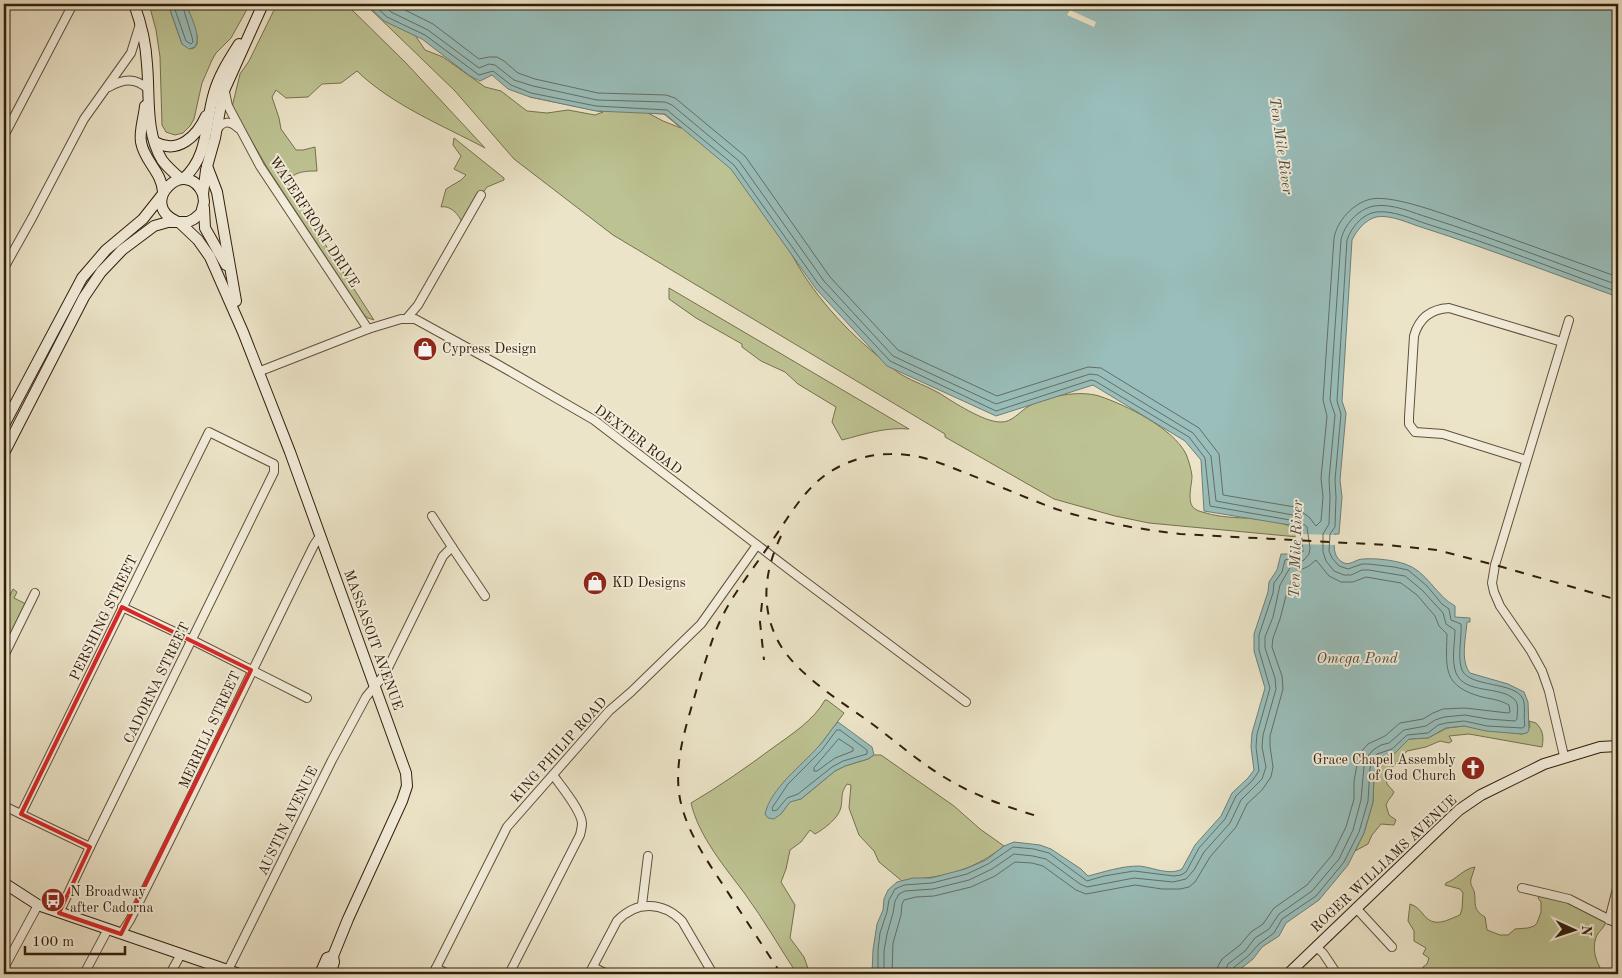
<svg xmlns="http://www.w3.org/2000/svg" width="1622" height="978" viewBox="0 0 1622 978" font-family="'Old Standard TT',serif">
<rect width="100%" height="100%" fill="#ece4c8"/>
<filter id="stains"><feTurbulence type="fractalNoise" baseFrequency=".004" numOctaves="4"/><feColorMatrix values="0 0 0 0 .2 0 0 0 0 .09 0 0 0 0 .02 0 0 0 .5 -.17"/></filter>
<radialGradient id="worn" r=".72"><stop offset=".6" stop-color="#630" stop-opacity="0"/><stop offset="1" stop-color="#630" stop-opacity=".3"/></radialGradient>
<g fill="#bdc292" stroke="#77704e" fill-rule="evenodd">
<path d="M149,4H168L182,44L192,49L195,47L197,44V36L186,4H250L231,38L216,53L212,60L202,83L194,119L190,126L183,133L175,135L166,132L162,125L160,57L156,30Z"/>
<path d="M277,4H346L406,63L485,148C442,125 392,105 357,71L341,83L322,84L308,97L286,98L276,90L272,97L279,118L281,129L296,150H303L315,147L317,171C302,171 284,172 292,193L374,320L368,318L364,315L268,169L232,107L240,74L249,61Z"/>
<path d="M365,4H372L415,35L425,50L443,57L485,87L501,91L527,111L547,113L568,110L595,115L603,112L530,97L703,114L789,249C811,293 846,331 884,361C890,365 896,372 902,375C914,382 927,386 939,393C953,402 984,422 1000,422C1012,423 1020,411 1029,406C1049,396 1078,390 1099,396C1126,405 1173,428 1186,454C1189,461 1191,469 1192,476C1192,485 1186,503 1195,509C1198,511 1202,512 1206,513C1234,522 1274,513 1297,531L1298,537L1149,523L1115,516L1054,499L945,437V434L613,235L514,159L455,91ZM648,113L664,114L681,128L663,121Z"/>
<path d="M454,138L504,178V180L487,187L462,223C459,214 450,205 441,207L446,189L461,180L466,175L454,169L461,156L453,145Z"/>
<path d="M669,288L681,295L909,429C885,427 865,434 842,440L832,422L836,407L798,384L785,372L761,361L742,347V344L696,318L669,299Z"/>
<path d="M13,589L17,592L14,598L26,604L4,646V608Z"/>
<path d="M825,700H827L844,713L818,748L797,769L781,814L790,801L801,799L835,771L845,766L868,759L874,755H881L954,806L980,829L1004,846C983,863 960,873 933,877C923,879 912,878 902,881L879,862L874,851L859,835L849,808L851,785L847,784C840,794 843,796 841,807C839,818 824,829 815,834L810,830L801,842L790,850L786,869L781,882L795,905L790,938L804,957L810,974H797C780,948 764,920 745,894C725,867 699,837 691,803C720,786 747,767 774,747C792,734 814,720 825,700Z"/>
<path d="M1529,721L1536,723C1543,730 1544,737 1542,747L1469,734L1449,736L1452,741L1449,743L1440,741L1426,747L1407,751L1388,772L1386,779L1387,784L1394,792C1392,797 1388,799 1386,805L1389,815L1396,820L1394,825L1381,824L1372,835L1368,844L1355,851L1364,833L1373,802L1374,776L1378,761L1381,758L1399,749L1409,739L1428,738L1447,728L1464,726L1522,734L1530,727Z"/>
<path d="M1475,867C1474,871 1472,875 1471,879C1470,885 1472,886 1474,891C1477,902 1471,909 1485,917L1487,930L1500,935H1508L1515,929L1528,928L1534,926L1537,923L1541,912V902L1538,898L1541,894L1561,897L1606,922C1604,928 1600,930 1597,935C1591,948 1596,963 1604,974H1427L1423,971V967L1427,964L1429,958L1423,954L1426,948L1414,941V931L1408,921L1410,904C1416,906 1419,909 1423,914C1434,929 1447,920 1460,915L1462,909L1463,893L1460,889L1445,885L1446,883C1457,879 1463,869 1475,867Z"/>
</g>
<g fill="#99bebb" stroke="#6f7e75">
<path d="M168,4H186C190,15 202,36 195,47L189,49L182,44Z"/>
<path d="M366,4H1618V297C1554,274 1489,249 1424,228C1410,224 1391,214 1376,217C1365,220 1357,230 1352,240L1342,401L1346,413L1340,480L1342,497L1339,534H1335C1334,543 1332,556 1342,562C1350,567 1355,559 1363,559C1376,558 1393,560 1405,564C1427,571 1436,596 1455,606V617L1470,618V622H1467C1466,637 1460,661 1470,673L1508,684L1524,692L1528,702L1529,730L1527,733L1522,734L1486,731L1464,726L1446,728L1428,738L1409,739L1395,753L1381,758L1378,761L1374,776L1373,802L1364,833L1348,865L1319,900L1286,923L1279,936L1262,947L1253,959L1234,974H872L873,950L877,924L883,910L884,899L888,890L897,882L913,878H931L965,869L986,860L1004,846L1014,842L1040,845L1051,849L1081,869L1088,876C1104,872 1121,866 1139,866C1152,867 1169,876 1182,869L1195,845L1221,816L1232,793L1248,778L1254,770L1251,747L1252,733L1265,688L1254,651V634L1268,592L1269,582L1277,570L1281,554H1290L1299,551L1297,546V531L1290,525L1204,511L1201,460L1185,441L1093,385L996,416L887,366L816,289L731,169L665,114L596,111L530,97L508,89L492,75L480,81L470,76L422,39L384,21Z"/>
<path d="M838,722L872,747L874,755L868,759L845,766L835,771L801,799L790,802L781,814L774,819L768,818L765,814C771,788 801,766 818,747C826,739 830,730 838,722Z"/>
</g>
<g fill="#ece4c8">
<path d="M1070,10L1096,22L1094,27L1067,15Z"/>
<path d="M1296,534L1336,535V545L1295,544Z"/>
</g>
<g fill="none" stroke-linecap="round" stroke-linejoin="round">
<g stroke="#656e63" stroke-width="1">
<path d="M173,4L186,41L191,44L193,42L192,37L182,4"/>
<path d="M373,4L387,17L425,35L479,75L493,71L511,85L531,93L596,106L667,110L734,165L819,285L890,361L996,411L1091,380L1095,381L1189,437L1205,458L1210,506L1290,520L1301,529L1303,552L1295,557L1285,560L1282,572L1274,583L1273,593L1259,635V650L1270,688L1257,734L1256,747L1259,771L1252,781L1236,796L1225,819L1199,848L1186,872L1181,875L1174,876L1134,871L1104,876L1087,881L1049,853L1034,849L1013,847L988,864L967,874L932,883L904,885L895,889L889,900L887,912L880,933L878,950V974"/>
<path d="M382,4L391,12L428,30L479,68L489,64L495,65L514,80L533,86L597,100L665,102L672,105L739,161L824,281L893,356L996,404L1090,374L1098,375L1193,433L1211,456L1216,501L1293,515L1307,527L1310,548L1309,554L1304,560L1291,566L1280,585L1273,617L1265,637V648L1275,678L1276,689L1263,735L1262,747L1266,767L1262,779L1241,800L1230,823L1204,852L1194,870L1186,879L1173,882L1134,878L1087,887L1080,884L1046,859L1033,856L1014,854L992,869L969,880L933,889L905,891L899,894L895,901L893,913L887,934L884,951V974"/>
<path d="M393,4L433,24L479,59L489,57H497L504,61L518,73L535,79L598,93L666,95L675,98L745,156L830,277L898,350L997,396L1088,367L1101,368L1199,428L1219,454L1223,495L1295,507L1309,517L1316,526L1321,521L1323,497L1321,478L1327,416L1323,400L1334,238C1337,221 1353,203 1371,199C1396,194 1460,220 1485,229C1529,245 1574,261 1618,277"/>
<path d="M837,730H840L867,750V754L843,761L832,767L798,794L787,798L777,810L773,811L772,808L788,784L821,751Z"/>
<path d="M839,739L853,748V751L835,758L817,771H814V768Z"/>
<path d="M892,974L893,943L901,915L902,904L904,900L916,897L934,896L971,887L995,876L1015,862L1032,863L1043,866L1076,890L1086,894L1135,885L1162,889H1180L1189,887L1195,882L1210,857L1236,827L1247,804L1262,790L1271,777L1273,767L1270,746V736L1283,689L1282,676L1272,647L1273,638L1280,619L1288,588L1296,572L1309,566L1316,560L1329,576L1341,582H1353L1366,577L1401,583L1417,595L1435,616L1439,626L1447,634C1446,670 1443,686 1482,697C1492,699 1500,700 1509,705L1510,712L1508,713L1465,708L1443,709L1433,713L1423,719L1400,723L1385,736L1368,744L1361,752L1357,765L1354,781V799L1346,827L1332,855L1307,885L1274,908L1263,924L1251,932L1240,945L1222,959L1218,966L1217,974"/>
<path d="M1224,974L1228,964L1245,951L1255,938L1269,929L1279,914L1312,891L1339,859L1353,830L1361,800L1364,766L1368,756L1373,750L1381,745L1389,743L1404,730L1426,726L1435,720L1444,717L1465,715L1488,719L1515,721L1517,719C1517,713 1519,704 1515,700C1501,685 1465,695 1456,673C1451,660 1455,643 1455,630L1446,624L1443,613L1422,590L1405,576L1369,570H1362L1351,575H1344L1334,571L1326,561L1323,552V534L1329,524L1330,497L1329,479L1335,415L1330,400L1341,240C1344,225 1358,209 1374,206C1393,203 1413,213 1430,218C1493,238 1556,263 1618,285"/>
<path d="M1231,974L1232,969L1249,955L1259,944L1274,933L1282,919L1316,896L1344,862L1359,832L1368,801L1370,768L1373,759L1377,754L1392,749L1407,735L1428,733L1438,725L1446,723L1464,721L1487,726L1522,728L1525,726C1523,718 1526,707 1523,699C1515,681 1470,688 1462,670C1457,658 1462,637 1461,624L1451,620L1449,609L1442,604L1427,586L1408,570L1394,567L1369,564H1362L1348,569L1339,566L1332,558L1329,551L1330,534L1335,527L1336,497L1335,480L1341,414L1337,401L1347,240C1351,228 1362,214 1376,212C1393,210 1412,219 1427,224C1492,244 1555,269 1618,292"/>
</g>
<g stroke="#60503a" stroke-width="10">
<g id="street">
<path d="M109,87C123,79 135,77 148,89"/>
<path d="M225,92L228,106L260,166L368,329"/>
<path d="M217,130C223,120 230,121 238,128"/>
<path d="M4,136L73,4"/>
<path d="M4,268L32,218L84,119L131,53L140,24"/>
<path d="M407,318L418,305L481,195"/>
<path d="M258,372L368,329L401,319H415L497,364L594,420L799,577L966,702"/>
<path d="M1526,460L1443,434L1415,432L1409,424V417L1414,336C1419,318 1431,309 1449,308L1562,342"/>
<path d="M452,547L485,596"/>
<path d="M122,607L192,640L307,698"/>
<path d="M4,656L35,593"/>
<path d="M1564,756L1549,691L1542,671L1531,651L1500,606L1494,592L1492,583L1495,565L1569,320"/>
<path d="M4,806L90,847"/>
<path d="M21,814L209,432L274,464V472L90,847L59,913"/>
<path d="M1522,888L1569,899L1618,924"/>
<path d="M642,905L648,856"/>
<path d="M1356,908L1392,947"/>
<path d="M1609,920L1618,885"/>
<path d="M121,934L130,920C193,796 252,670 314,545L320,536"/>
<path d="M1316,947L1323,953L1337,974"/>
<path d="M593,967L607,974"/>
<path d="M4,968L38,905"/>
<path d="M436,968L448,974"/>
<path d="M228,970L332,760L366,697L385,674L443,556L452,547L432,516"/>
<path d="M84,974L108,929"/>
<path d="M170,974L181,954"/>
<path d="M433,974L507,827L609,711L631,692L701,624L757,545"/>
<path d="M509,974L580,835C581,831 582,827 582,823C581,810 561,786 553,775"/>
<path d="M589,974L617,921C637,900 663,902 682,921L713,974"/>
</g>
</g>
<g stroke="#311e0b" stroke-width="12">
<g id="secondary">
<path d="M134,4C141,23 146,44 147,64C150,96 145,132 162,160C167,167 174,173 181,179"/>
<path d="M145,106C144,118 139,131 141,142C144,161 162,172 163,192"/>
<path d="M155,142C178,155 197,136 206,116"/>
<path d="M207,166L217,192L236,301"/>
<path d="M183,179C209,157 205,122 214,93C219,75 229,60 239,44"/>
<path d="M204,208L205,228L226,265"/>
<path d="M176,221C137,203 186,155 203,194"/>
<path d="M179,222L198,240L210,257L243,332L290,452L406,773L407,786L402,801L348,919L333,956L334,962L330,974"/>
<path d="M4,425L82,278L106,250L143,219L162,195"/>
<path d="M4,453L84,297L101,272L122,250L154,226L168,222H188L194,219L201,213L204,202L203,194L206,170L215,138L223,93L263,4"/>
<path d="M4,883L38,905L239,974"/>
<path d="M320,974L327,958L333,956"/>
<path d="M1288,974L1439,829L1459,810L1481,795L1544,764L1600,747L1618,746"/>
</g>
</g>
<use href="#street" stroke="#f3eddb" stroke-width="8"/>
<use href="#secondary" stroke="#f3eddb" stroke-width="10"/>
<g stroke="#311e0b" stroke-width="2" stroke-dasharray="9 9" stroke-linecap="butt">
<path d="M781,536C765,569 760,605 777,639C794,674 844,703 875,726C900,745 923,765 949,780C976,796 1007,807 1037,816"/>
<path d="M762,603L760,622L764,660"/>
<path d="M781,974C763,946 745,919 727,891C708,862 687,833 680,799C673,761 687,724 697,688C705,664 711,639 722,617C736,589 757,564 774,538C789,516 803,492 824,476C843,462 867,454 891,454C918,453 943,464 968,474C997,485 1026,498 1056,509C1095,522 1139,529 1180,534L1387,545L1437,550L1495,565L1618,600"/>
</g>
</g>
<path fill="none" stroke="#d62828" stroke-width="4" stroke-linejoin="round" d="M122,607L251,670L121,934L59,913L90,847L21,814Z"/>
<defs>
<g id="shop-disc" transform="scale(1.25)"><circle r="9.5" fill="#8f2418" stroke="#f3eddb"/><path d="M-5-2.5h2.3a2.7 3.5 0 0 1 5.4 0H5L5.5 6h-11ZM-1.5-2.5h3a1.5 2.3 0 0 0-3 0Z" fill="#fff"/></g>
<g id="church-disc" transform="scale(1.25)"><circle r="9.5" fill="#8f2418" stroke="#f3eddb"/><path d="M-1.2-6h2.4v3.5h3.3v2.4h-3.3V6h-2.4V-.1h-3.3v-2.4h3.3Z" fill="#fff"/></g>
<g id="bus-disc" transform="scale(1.25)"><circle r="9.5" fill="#8f2418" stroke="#f3eddb"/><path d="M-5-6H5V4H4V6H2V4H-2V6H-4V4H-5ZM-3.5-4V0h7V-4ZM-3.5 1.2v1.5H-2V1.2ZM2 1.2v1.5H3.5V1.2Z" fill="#fff"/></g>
</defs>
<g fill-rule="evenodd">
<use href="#shop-disc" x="425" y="349"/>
<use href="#shop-disc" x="595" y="583"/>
<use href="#church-disc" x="1473" y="768"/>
<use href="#bus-disc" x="53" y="900"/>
</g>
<g text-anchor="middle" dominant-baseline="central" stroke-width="4" stroke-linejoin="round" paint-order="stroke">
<g font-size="14" fill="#311e0b" stroke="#f3eddb">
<text transform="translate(314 222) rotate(57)">WATERFRONT DRIVE</text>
<text transform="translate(638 440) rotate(37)">DEXTER ROAD</text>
<text transform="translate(104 618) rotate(-64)">PERSHING STREET</text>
<text transform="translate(373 640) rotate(70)">MASSASOIT AVENUE</text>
<text transform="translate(157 683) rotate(-64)">CADORNA STREET</text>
<text transform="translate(210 730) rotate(-65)">MERRILL STREET</text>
<text transform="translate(559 750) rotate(-48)">KING PHILIP ROAD</text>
<text transform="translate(288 821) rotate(-64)">AUSTIN AVENUE</text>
<text transform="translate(1384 864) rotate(-43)">ROGER WILLIAMS AVENUE</text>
</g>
<g font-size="14" fill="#311e0b" stroke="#f3eddb" text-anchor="start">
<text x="442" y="349">Cypress Design</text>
<text x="612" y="583">KD Designs</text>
<text x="1456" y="760" text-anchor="end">Grace Chapel Assembly<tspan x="1456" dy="16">of God Church</tspan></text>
<text x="70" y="892">N Broadway<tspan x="70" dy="16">after Cadorna</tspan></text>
</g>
<g font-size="15" font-style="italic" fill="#504e40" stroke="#f3eddb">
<text transform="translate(1280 146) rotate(82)">Ten Mile River</text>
<text transform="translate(1297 549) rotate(-88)">Ten Mile River</text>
<text x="1357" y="659">Omega Pond</text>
</g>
</g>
<rect width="1622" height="978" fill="none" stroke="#ece4c8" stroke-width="20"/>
<rect x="5" y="5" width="1612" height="968" fill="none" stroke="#311e0b" stroke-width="2.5"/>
<rect x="10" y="10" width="1602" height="958" fill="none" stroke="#311e0b"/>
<g transform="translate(1574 930) rotate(93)" stroke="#f3eddb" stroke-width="4" paint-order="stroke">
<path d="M0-4L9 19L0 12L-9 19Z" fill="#311e0b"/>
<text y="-8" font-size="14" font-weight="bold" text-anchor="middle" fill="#311e0b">N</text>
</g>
<path d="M25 946v8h100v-8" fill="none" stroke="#311e0b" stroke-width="2.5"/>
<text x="32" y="946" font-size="15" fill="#311e0b" stroke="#f3eddb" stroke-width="4" paint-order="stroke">100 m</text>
<rect width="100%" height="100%" filter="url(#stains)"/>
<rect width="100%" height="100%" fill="url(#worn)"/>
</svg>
